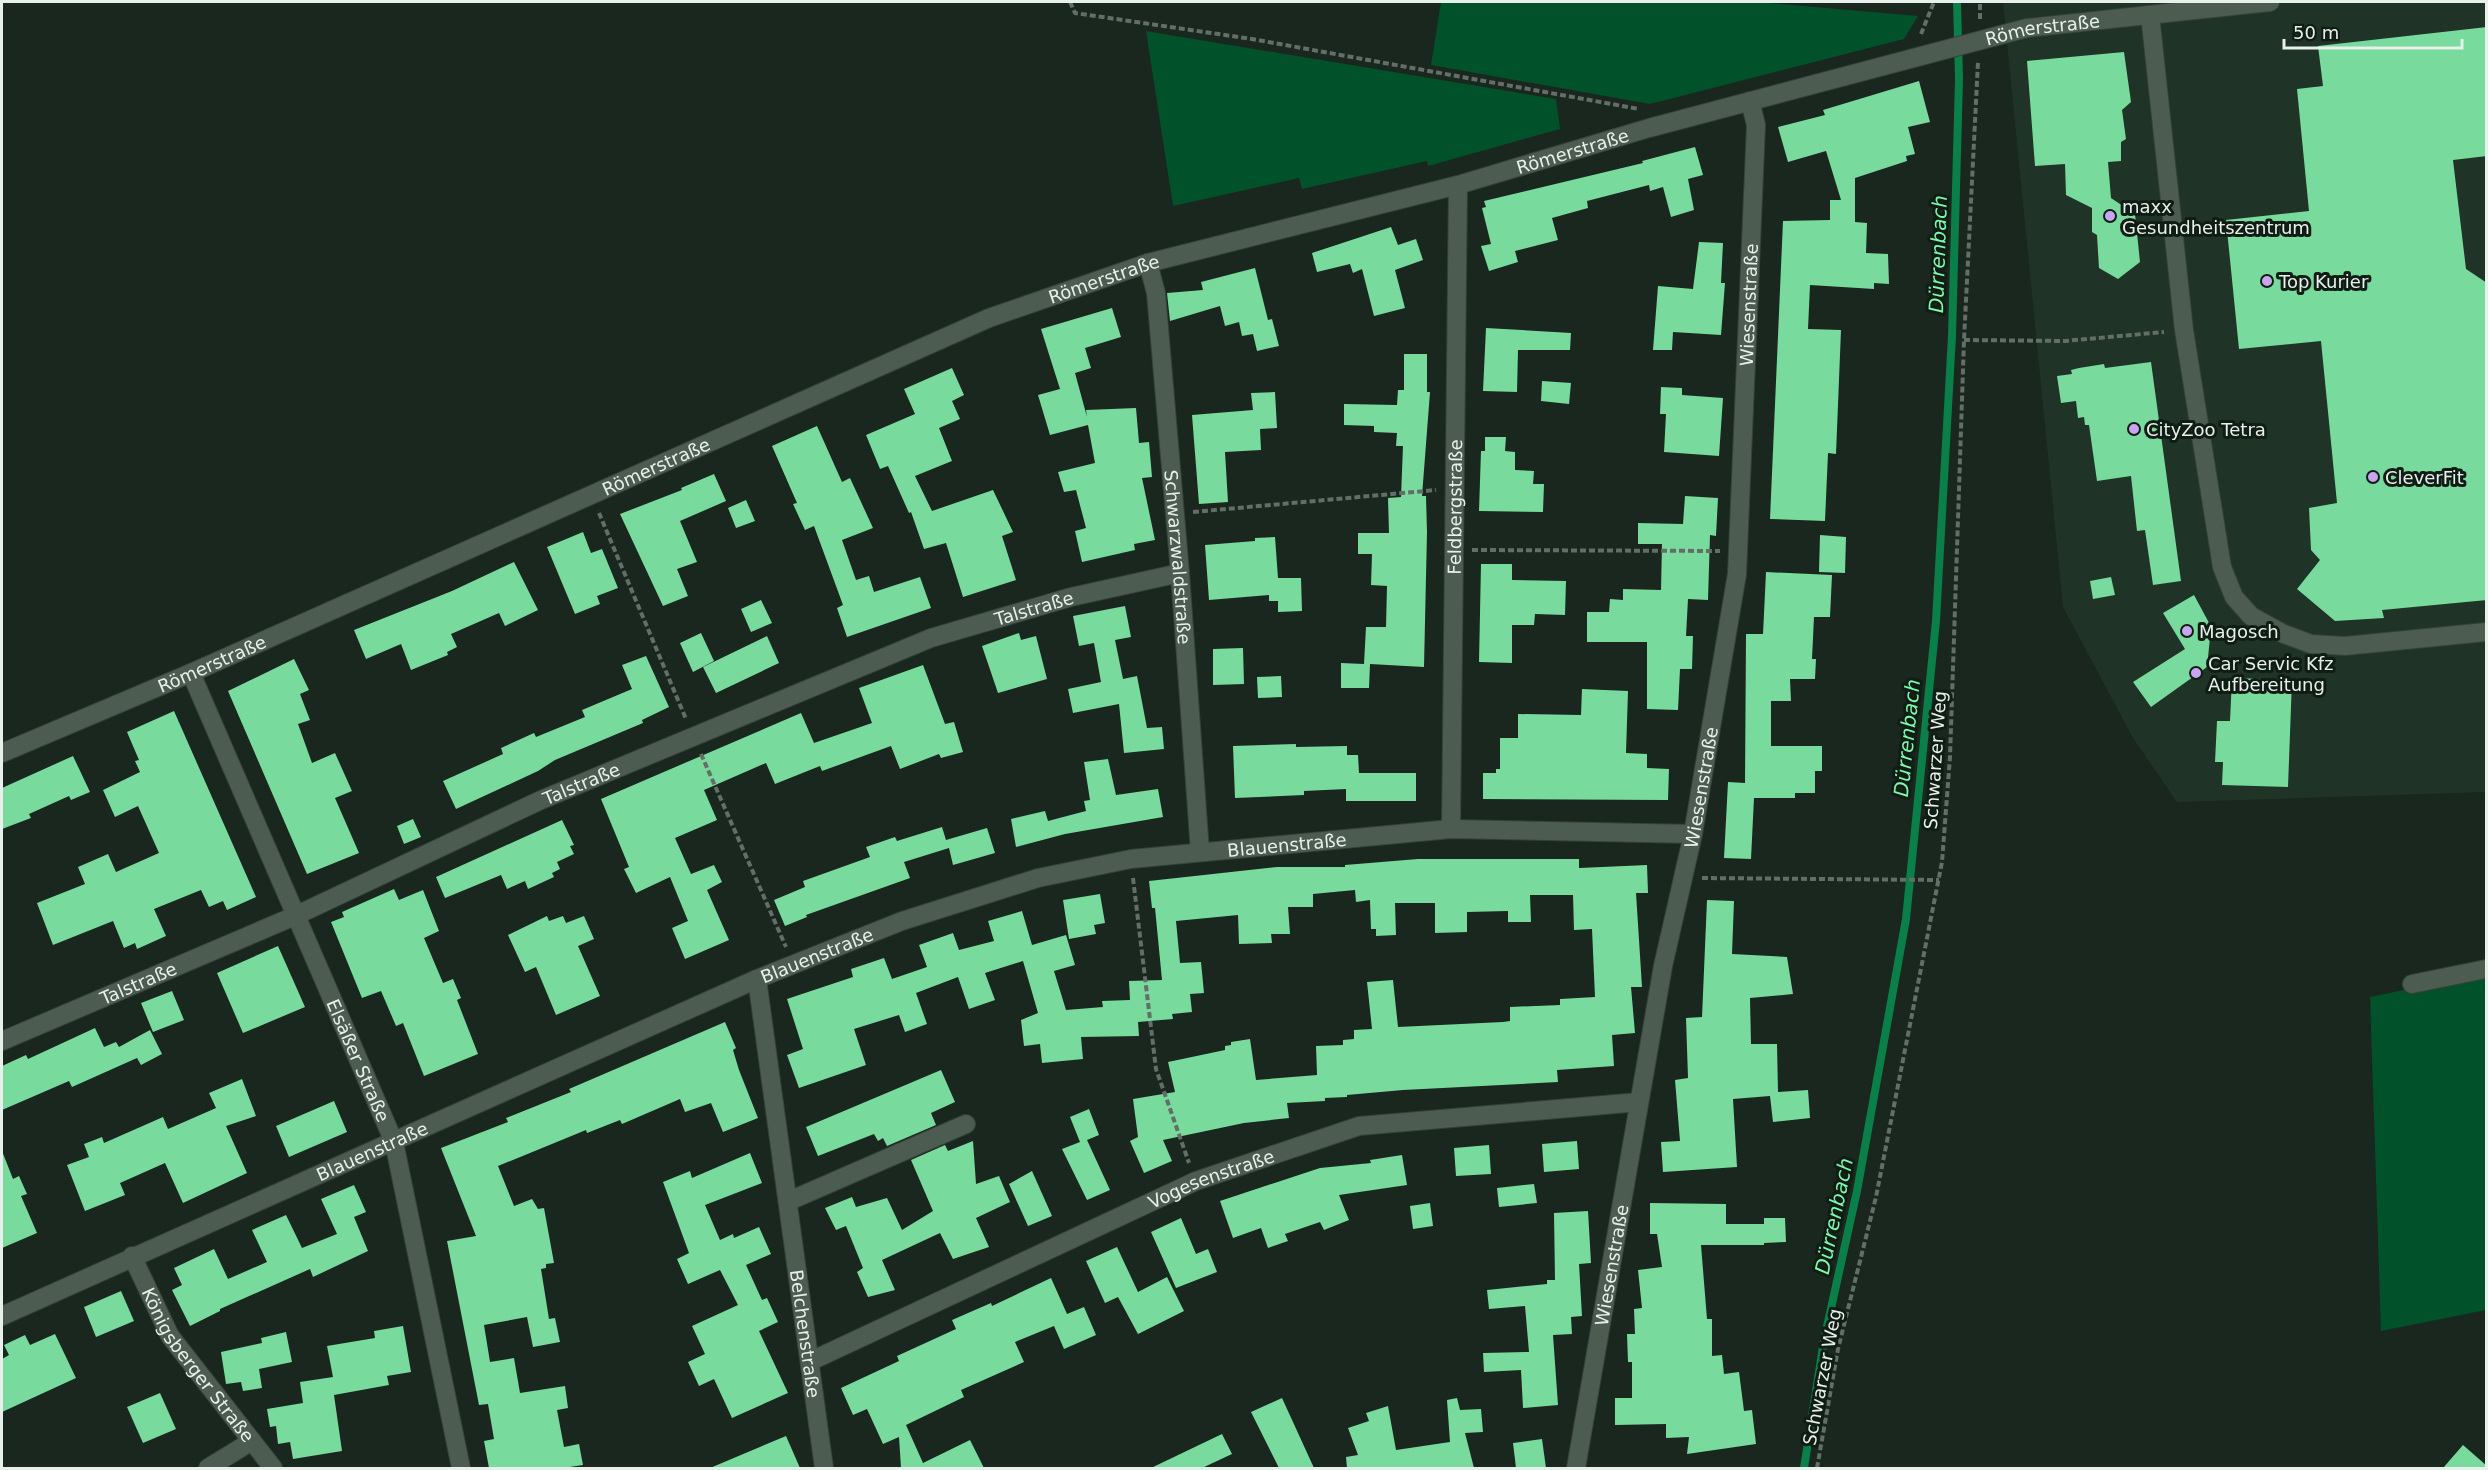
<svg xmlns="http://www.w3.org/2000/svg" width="2488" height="1470" viewBox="0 0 2488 1470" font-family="'DejaVu Sans',sans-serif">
<rect width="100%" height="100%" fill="#19271e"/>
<path fill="#1f3326" d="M2003,2H2486V792L2177,802L2133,738L2063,607Z"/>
<g fill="#01512b">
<path d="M1441,2H1758L1918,16L1904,39L1650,104L1431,65Z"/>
<path d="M1146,31L1556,99L1560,129L1428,166L1427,161L1302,189L1299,178L1173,206Z"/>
<path d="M2486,973V1310L2381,1331L2370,997Z"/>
</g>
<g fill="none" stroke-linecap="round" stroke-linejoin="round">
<path stroke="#0b7f49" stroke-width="8" d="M1804,1468L1824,1340L1857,1191L1906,919L1936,621L1952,336L1959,79L1957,2"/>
</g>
<g fill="#79da9d">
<path d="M2487,27V156L2453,160L2466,269L2487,283V600L2382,610L2384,618L2335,621L2297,589L2320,560L2311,550L2309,508L2337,503L2321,341L2239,349L2226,220L2309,211L2297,89L2323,86L2318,46Z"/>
<path d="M2124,52L2131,102L2122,110L2126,139L2121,142V161L2108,162L2111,198L2135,214L2140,262L2118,279L2099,268L2097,235L2092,232V208L2066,195L2065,164L2035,166L2027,61Z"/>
<path d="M1919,81L1930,122L1908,127L1915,154L1906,156L1907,161L1855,178V222L1867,223L1866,253L1888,254L1889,284L1874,283V289L1810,285L1808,329L1841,330L1836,454L1828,453L1825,521L1770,519L1783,221L1830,220V200H1841L1826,151L1788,162L1778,127L1825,115L1823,110Z"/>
<path d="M1695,147L1703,175L1688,179L1694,210L1671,217L1663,187L1650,191L1649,185L1587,201L1588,208L1552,218L1558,240L1515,251L1518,262L1489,271L1481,246L1491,244L1482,208L1486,207L1484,201L1643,163L1642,161Z"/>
<path d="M1391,227L1398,245L1416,239L1423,260L1395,270L1405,308L1374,316L1362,269L1353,273L1350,264L1317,272L1312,253Z"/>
<path d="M1699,242L1723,243L1721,283H1725L1721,335L1673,332L1672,350H1653L1658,286L1693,289Z"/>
<path d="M1255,268L1268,320L1272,319L1279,346L1257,351L1253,334L1242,336L1239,322L1225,326L1220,306L1170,321L1167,293L1203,290L1201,282Z"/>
<path d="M1112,308L1121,337L1085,348L1091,368L1075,373L1087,417L1086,410L1136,408L1139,443L1149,442L1152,477L1142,478L1155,540L1134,544L1135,550L1082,562L1075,531L1086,528L1076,490L1064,492L1058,472L1095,463L1088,425L1050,435L1038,395L1060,389L1041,329Z"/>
<path d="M1486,328L1571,333L1570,350H1518L1517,392L1483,391Z"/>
<path d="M1404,354H1427V392H1430L1422,496H1426L1427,532L1424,667L1370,664L1369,688H1341V663L1364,664L1366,627H1386L1387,586L1371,585L1372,554H1358V533H1389L1388,498L1401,497L1403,446H1396L1397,433L1374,432V426L1344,425V404L1397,405L1398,390H1404Z"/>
<path d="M2151,362L2181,581L2153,585L2145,530L2137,531L2131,476L2097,481L2089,425H2085L2084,417L2078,418L2076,401L2061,403L2057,376L2072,374L2071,370L2079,368L2104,364L2105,368Z"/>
<path d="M952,368L964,395L952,401L960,419L939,428L952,461L915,476L932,511L993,490L1013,532L1002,536L1016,580L963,597L946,543L924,549L911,512L909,513L888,466L880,469L866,435L915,414L904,389Z"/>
<path d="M1542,381L1571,383L1569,404L1541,401Z"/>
<path d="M1661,387L1682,388V395L1723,398L1719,456L1664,452L1666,414H1660Z"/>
<path d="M1275,392L1277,428L1260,429L1261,450L1225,452L1228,502L1199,504L1192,415L1253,410L1251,393Z"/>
<path d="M817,426L842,482L850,478L873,528L842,540L856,580L869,576L874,592L920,577L931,608L847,637L837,608L843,605L814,526L805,530L793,504L797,503L772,446Z"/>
<path d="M1485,437H1506L1505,451L1515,452V470L1534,471L1533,484H1544L1543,512L1479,511L1481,451H1485Z"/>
<path d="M714,474L726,501L680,521L697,562L677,569L688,596L663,606L620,514L682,490L681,488Z"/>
<path d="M1685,496L1718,498L1716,536L1710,535L1708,600L1688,599L1686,636H1693L1692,669H1680L1678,710L1647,709V642H1587V612H1609L1610,599L1623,600V589L1661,590L1662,544H1638V523L1683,524Z"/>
<path d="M746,500L755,521L736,528L728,508Z"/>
<path d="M583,532L591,553L602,549L618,588L597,596L600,604L575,614L547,547Z"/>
<path d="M1820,535L1846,537L1845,573L1819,572Z"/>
<path d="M1275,537L1278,578H1301L1302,611L1278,612V601H1269V595L1209,600L1205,545L1255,541V538Z"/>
<path d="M514,562L538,610L505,626L499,613L451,634L457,647L447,652L448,655L411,670L401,644L366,659L354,630L452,591Z"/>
<path d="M1481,564H1512V580L1566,581L1565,615L1535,614L1534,625H1512V663L1479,662Z"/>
<path d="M1766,572L1832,575L1830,617H1814L1812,659H1816L1815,679H1790L1791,701H1771V746H1822V771H1815V793H1795V798H1754L1751,859L1724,858L1728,782L1745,783L1746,634H1763Z"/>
<path d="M2111,577L2115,595L2093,599L2090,581Z"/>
<path d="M2194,595L2215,634L2210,638L2207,667L2151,707L2133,682L2185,649L2163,613Z"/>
<path d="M761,600L772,623L751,632L741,609Z"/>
<path d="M1125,606L1131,637L1115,640L1123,679L1137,676L1147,728L1162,727L1164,749L1124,753L1119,704L1073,713L1068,689L1101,682L1094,643L1079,646L1073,616Z"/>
<path d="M701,633L714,661L693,672L680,643Z"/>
<path d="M1019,633L1021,640L1036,636L1047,679L998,693L982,646Z"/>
<path d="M767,636L779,663L716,693L703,667Z"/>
<path d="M1243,648L1244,684L1213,685V649Z"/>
<path d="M646,656L669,707L642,720L643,723L555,760L538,771L456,809L443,781L503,754L501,748L534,733L536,737L585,717L582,710L632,689L622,665Z"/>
<path d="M294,659L309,690L300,694L310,720L298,724L312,763L335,753L352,791L335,798L359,853L307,874L228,691Z"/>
<path d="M923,665L945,724L954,722L963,752L941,758L939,754L900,769L891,746L822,771L820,766L775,784L766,763L704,790L717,820L675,838L691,874L714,865L722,882L707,890L729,940L685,959L672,928L688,921L670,877L636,893L624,869L629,867L601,799L801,713L814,743L872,723L859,688Z"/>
<path d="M1281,676L1282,697L1258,698L1257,677Z"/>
<path d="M2232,678L2292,680L2288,787L2222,785L2223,762H2215L2217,721H2230Z"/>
<path d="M1582,689L1628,691L1626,753L1647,754V768L1669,769L1668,800L1483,799V773H1496V769H1500V738H1518V714L1581,715Z"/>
<path d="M174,711L256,897L227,910L223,901L209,907L201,890L154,909L166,936L137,949L135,943L124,948L113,921L53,945L37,903L85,884L78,867L108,854L116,872L159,853L138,806L115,817L103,790L140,772L135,761L139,760L127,732Z"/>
<path d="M1296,744V747L1347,746V755H1358L1359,773H1416V801H1346V789L1304,791V795L1235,798L1233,746Z"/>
<path d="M73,756L90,792L71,800L69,796L29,814L31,818L2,829V788Z"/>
<path d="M1108,759L1116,795L1158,789L1163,817L1065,834L1016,847L1011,819L1045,811L1048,821L1086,811L1084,801L1090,800L1084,762Z"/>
<path d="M413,819L421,837L404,844L397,826Z"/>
<path d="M562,820L574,845L570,846L574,854L557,862L560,869L552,873L554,877L528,889L525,881L507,889L501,875L445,898L436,877Z"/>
<path d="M942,827L946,840L987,828L995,853L953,865L949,848L904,862L910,878L806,915L807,917L785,926L774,900L805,887L803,881L870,857L866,847L895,837L897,841Z"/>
<path d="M1418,859H1579V868L1647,865L1648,893H1636L1642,987H1631L1635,1033L1612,1035L1614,1066L1557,1070L1558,1082L1403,1090L1347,1095V1097L1325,1098V1101L1287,1103L1289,1118L1244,1123L1163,1140L1172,1161L1144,1173L1130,1141L1138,1137L1133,1099L1175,1092L1168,1062L1225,1050V1046L1231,1045V1042L1250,1039L1256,1080L1317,1075L1316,1046L1343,1045V1040L1354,1039V1030L1372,1029L1367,982L1393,980L1398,1027L1503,1022L1510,1021V1007L1560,1005V999L1595,997L1592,929L1574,930L1573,895H1530L1531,922H1508V911L1467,912V932L1435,933V903H1395L1396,935L1376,936V929H1371L1370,900L1356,902L1355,890L1313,894V907H1288L1290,934H1271L1272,943L1239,944L1238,915L1176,921L1180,963L1201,962L1204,993L1190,994L1192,1012L1172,1014L1173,1019L1138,1022L1139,1036L1081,1037L1083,1059L1042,1063L1040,1044L1024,1046L1021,1020L1038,1013L1023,961L985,973L995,1000L969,1009L958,977L916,993L927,1024L905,1032L899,1015L854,1029L866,1065L799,1088L787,1055L803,1049L787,999L853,977L851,969L884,958L892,979L927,967L919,945L953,933L959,950L994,941L988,921L1022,911L1032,945L1066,935L1075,965L1054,971L1066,1010L1103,1007L1102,1001L1130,1000L1129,981L1162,980L1155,908H1152L1149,881L1277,867H1345V865Z"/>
<path d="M394,889L399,900L423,890L439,931L424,938L443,983L453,979L461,998L457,1000L478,1054L424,1076L403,1023L396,1026L381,991L362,998L331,922L344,917L342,912Z"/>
<path d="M1100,894L1105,923L1094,925L1096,934L1069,939L1063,900Z"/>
<path d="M1707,900L1734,901L1732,954L1787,957L1793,994L1750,998L1751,1044H1777L1778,1092L1808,1090L1810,1118L1773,1122L1770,1096L1733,1099L1737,1167L1663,1172L1661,1142L1680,1141L1675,1080L1688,1078L1686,1018L1702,1017Z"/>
<path d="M547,916L549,921L563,916L566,923L584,916L594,939L578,946L600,996L556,1015L536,967L525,972L508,935Z"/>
<path d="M278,946L305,1007L243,1033L217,973Z"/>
<path d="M172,991L184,1020L153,1032L141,1003Z"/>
<path d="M725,1022L736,1048L733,1050L739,1070L758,1118L723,1132L711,1103L685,1112L680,1099L622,1124L620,1120L587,1133L586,1130L498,1166L514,1206L532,1199L538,1209L544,1208L554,1263L546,1264V1268L541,1269L549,1319L555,1318L560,1342L533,1347L527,1317L484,1325L490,1362L514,1358L520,1393L565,1386L568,1408L557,1410L564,1447L579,1444L583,1465L563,1468H489L484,1441L494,1439L488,1404L479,1405L447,1241L476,1236L441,1148L508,1122L506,1118L571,1092L569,1089Z"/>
<path d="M95,1028L104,1047L116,1042L119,1047L150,1030L162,1054L141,1065L137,1058L72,1087L69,1081L2,1110V1066L26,1055L28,1059Z"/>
<path d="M941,1070L955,1102L931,1113L936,1125L887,1146L883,1138L878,1141L874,1134L818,1156L806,1127Z"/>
<path d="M242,1079L256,1116L226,1126L247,1173L183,1203L165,1163L120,1183L125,1195L85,1211L67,1165L89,1157L84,1144L102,1137L104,1143L163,1117L168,1129L216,1108L209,1093Z"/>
<path d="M334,1101L347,1132L289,1157L276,1126Z"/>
<path d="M1089,1109L1099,1135L1087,1140L1110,1190L1087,1200L1062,1149L1080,1142L1070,1117Z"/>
<path d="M973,1141L976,1184L999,1176L1010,1202L976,1218L989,1247L953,1259L940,1233L882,1260L895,1290L868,1297L857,1272L863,1268L846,1226L836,1230L825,1208L852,1197L856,1207L887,1198L902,1230L933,1211L911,1160L945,1145L948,1151Z"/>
<path d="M1577,1141L1579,1169L1544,1172L1542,1144Z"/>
<path d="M1489,1145L1491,1174L1456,1176L1454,1148Z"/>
<path d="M2,1151L13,1179L19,1176L27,1194L21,1196L37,1233L2,1248Z"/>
<path d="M750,1153L762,1183L705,1205L720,1240L733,1234L734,1238L759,1227L771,1254L746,1265L762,1300L767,1298L778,1322L759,1331L788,1393L732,1418L714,1379L699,1386L688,1362L705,1354L692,1326L738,1305L720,1270L688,1284L677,1259L689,1253L663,1182L690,1171L692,1178Z"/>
<path d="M1402,1155L1407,1185L1339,1195L1349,1220L1324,1230L1320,1222L1285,1234L1288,1241L1268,1248L1261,1228L1233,1238L1220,1201L1320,1168L1371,1163L1370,1160Z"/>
<path d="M1032,1171L1052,1216L1028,1226L1009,1184Z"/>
<path d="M1534,1184L1537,1203L1499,1207L1497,1188Z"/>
<path d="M354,1185L366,1212L354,1217L368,1251L313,1277L310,1269L220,1309V1311L190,1326L172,1290L182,1285L174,1268L214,1249L228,1279L267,1262L252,1230L286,1215L302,1248L337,1234L321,1199Z"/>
<path d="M1430,1203L1433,1226L1413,1229L1410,1206Z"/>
<path d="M1650,1203L1726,1204V1224H1764V1218H1785L1786,1242L1764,1243V1245H1701L1707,1319H1712V1356L1722,1355L1724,1374L1739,1372L1744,1411L1752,1410L1756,1444L1687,1454L1689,1437L1666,1438V1424L1615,1425V1398H1632V1362H1628L1627,1334H1635L1634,1309L1642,1308L1638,1270L1662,1267L1657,1234H1650Z"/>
<path d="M1588,1211L1591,1263L1579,1264L1582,1316L1571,1317L1572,1334L1553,1335L1558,1405L1523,1408L1521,1370L1484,1372L1483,1353L1529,1352L1525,1306L1489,1309L1487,1290L1547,1284V1280H1555L1554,1213Z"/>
<path d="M1181,1218L1196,1254L1208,1249L1217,1272L1176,1288L1151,1232Z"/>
<path d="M1117,1247L1138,1292L1167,1277L1184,1311L1138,1334L1118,1297L1105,1303L1086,1261Z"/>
<path d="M1051,1278L1067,1314L1084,1307L1096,1335L1064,1349L1054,1326L1015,1342L1024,1362L961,1390L964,1397L906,1425L923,1463L970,1440L984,1468H901L899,1437L883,1444L867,1409L853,1415L841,1388L899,1361L897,1356L956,1329L952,1320L991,1303L992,1306Z"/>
<path d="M121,1291L134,1321L96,1337L84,1307Z"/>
<path d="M403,1326L411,1372L387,1376L389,1385L334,1395L342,1451L293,1459L290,1442L278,1444L276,1426L270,1427L267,1409L303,1403L300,1382L333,1377L327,1346L375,1338L374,1331Z"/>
<path d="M286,1332L292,1362L259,1369L262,1388L243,1391L241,1382L226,1384L221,1352L262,1343L261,1338Z"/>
<path d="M55,1334L76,1378L2,1412V1359L9,1355L4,1345L25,1335L30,1345Z"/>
<path d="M160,1393L176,1429L143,1443L127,1407Z"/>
<path d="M1282,1398L1314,1468H1279L1251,1412Z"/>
<path d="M1457,1398L1460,1410L1481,1409L1483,1432L1465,1433L1474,1468H1347L1346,1457L1358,1455L1348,1428L1369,1421L1366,1413L1388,1406L1396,1450L1450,1442L1447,1400Z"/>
<path d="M1222,1434L1232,1454L1202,1468H1151Z"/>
<path d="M786,1436L800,1468H710Z"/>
<path d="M1542,1439L1546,1468H1516L1513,1443Z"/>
<path d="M2463,1445L2487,1466V1468H2443Z"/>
</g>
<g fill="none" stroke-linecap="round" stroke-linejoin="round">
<g stroke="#36413a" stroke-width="20">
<g id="minor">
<path d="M2150,15L2184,330L2222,567L2234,597L2251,616L2284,634L2311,644L2345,646L2486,632"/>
<path id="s1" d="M1148,263L1156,293L1180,573L1200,852"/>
<path id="s2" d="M191,673L394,1142L461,1468"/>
<path id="s3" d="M2,753L191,673L989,318L1148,263L1458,185L1649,128L2027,28L2270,2"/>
<path id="s4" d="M1451,829L1458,185"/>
<path id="s5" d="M757,979L824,1468"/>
<path d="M2412,984L2486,969"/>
<path id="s6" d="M2,1041L297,915L541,800L931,638L1071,597L1180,573"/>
<path d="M789,1201L966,1124"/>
<path id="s7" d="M132,1256L170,1336L273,1468"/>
<path id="s8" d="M2,1316L757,979L902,921L1038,878L1131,859L1451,829L1693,834"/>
<path id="s9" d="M811,1361L1196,1181L1359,1126L1639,1102"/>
<path d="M208,1468L252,1441"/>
<path id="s10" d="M1576,1468L1663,966L1693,834L1737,574L1756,125L1750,101"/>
</g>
</g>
<g stroke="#626e66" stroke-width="4" stroke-dasharray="6 3" stroke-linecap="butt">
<path d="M1070,2L1075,13L1252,39L1639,109"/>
<path d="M1980,19V2"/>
<path d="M1921,34L1934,2"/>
<path d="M1964,340L2065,341L2164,332"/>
<path d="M1193,512L1436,490"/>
<path d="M599,513L686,719"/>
<path d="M1472,550L1720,551"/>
<path d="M701,754L786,947"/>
<path d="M1133,878L1156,1069L1189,1163"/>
<path d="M1702,878L1939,880"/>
<path d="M1817,1468L1838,1349L1876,1197L1942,862L1950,757L1964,340L1978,62"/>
</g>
<use href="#minor" stroke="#4d5c51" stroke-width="18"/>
</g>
<g fill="#c7a6ef" stroke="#101d15" stroke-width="2">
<circle cx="2110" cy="216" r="6"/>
<circle cx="2267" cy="281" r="6"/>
<circle cx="2134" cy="429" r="6"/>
<circle cx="2373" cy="477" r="6"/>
<circle cx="2187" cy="631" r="6"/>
<circle cx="2196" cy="673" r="6"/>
</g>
<g text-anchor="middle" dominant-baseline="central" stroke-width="6" stroke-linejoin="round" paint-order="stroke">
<g font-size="18" fill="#e7f0ea" stroke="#101d15">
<text stroke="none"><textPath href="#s3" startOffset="2172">Römerstraße</textPath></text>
<text stroke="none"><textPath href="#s3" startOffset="1686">Römerstraße</textPath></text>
<text stroke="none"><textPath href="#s3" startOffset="1200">Römerstraße</textPath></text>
<text stroke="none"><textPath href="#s10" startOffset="1178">Wiesenstraße</textPath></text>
<text stroke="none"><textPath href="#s3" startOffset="714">Römerstraße</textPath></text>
<text stroke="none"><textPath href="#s4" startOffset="322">Feldbergstraße</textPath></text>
<text stroke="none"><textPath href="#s1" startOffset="296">Schwarzwaldstraße</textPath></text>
<text stroke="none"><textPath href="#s6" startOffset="1120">Talstraße</textPath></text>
<text stroke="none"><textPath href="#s3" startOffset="228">Römerstraße</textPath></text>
<text transform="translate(1935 760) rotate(-86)">Schwarzer Weg</text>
<text stroke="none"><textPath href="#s6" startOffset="634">Talstraße</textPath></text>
<text stroke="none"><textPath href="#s10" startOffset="692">Wiesenstraße</textPath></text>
<text stroke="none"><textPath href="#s8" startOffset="1377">Blauenstraße</textPath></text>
<text stroke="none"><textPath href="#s8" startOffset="891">Blauenstraße</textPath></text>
<text stroke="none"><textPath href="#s6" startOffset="148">Talstraße</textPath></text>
<text stroke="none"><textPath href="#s2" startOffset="422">Elsäßer Straße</textPath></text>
<text stroke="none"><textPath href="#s8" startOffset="405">Blauenstraße</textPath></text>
<text stroke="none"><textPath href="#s9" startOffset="440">Vogesenstraße</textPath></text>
<text stroke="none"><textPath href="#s10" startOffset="206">Wiesenstraße</textPath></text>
<text stroke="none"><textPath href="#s5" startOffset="358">Belchenstraße</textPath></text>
<text stroke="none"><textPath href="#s7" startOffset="128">Königsberger Straße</textPath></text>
<text transform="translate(1822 1377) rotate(-79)">Schwarzer Weg</text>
</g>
<g font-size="18" fill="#e7f0ea" stroke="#101d15" text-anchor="start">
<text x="2122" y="206">maxx<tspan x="2122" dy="21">Gesundheitszentrum</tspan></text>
<text x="2279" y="281">Top Kurier</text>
<text x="2146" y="429">CityZoo Tetra</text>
<text x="2385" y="477">CleverFit</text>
<text x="2199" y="631">Magosch</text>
<text x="2208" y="663">Car Servic Kfz<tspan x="2208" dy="21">Aufbereitung</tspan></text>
</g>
<g font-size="20" font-style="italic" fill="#7bfaae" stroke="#101d15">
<text transform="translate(1938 254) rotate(-88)">Dürrenbach</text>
<text transform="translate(1907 738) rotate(-84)">Dürrenbach</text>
<text transform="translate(1834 1216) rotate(-78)">Dürrenbach</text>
</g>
</g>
<rect width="2488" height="1470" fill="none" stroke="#e7f0ea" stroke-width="6"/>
<path d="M2284 39v9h178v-9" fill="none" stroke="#e7f0ea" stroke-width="3"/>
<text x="2293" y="39" font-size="18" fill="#e7f0ea" stroke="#101d15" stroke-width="4.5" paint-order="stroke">50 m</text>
</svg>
